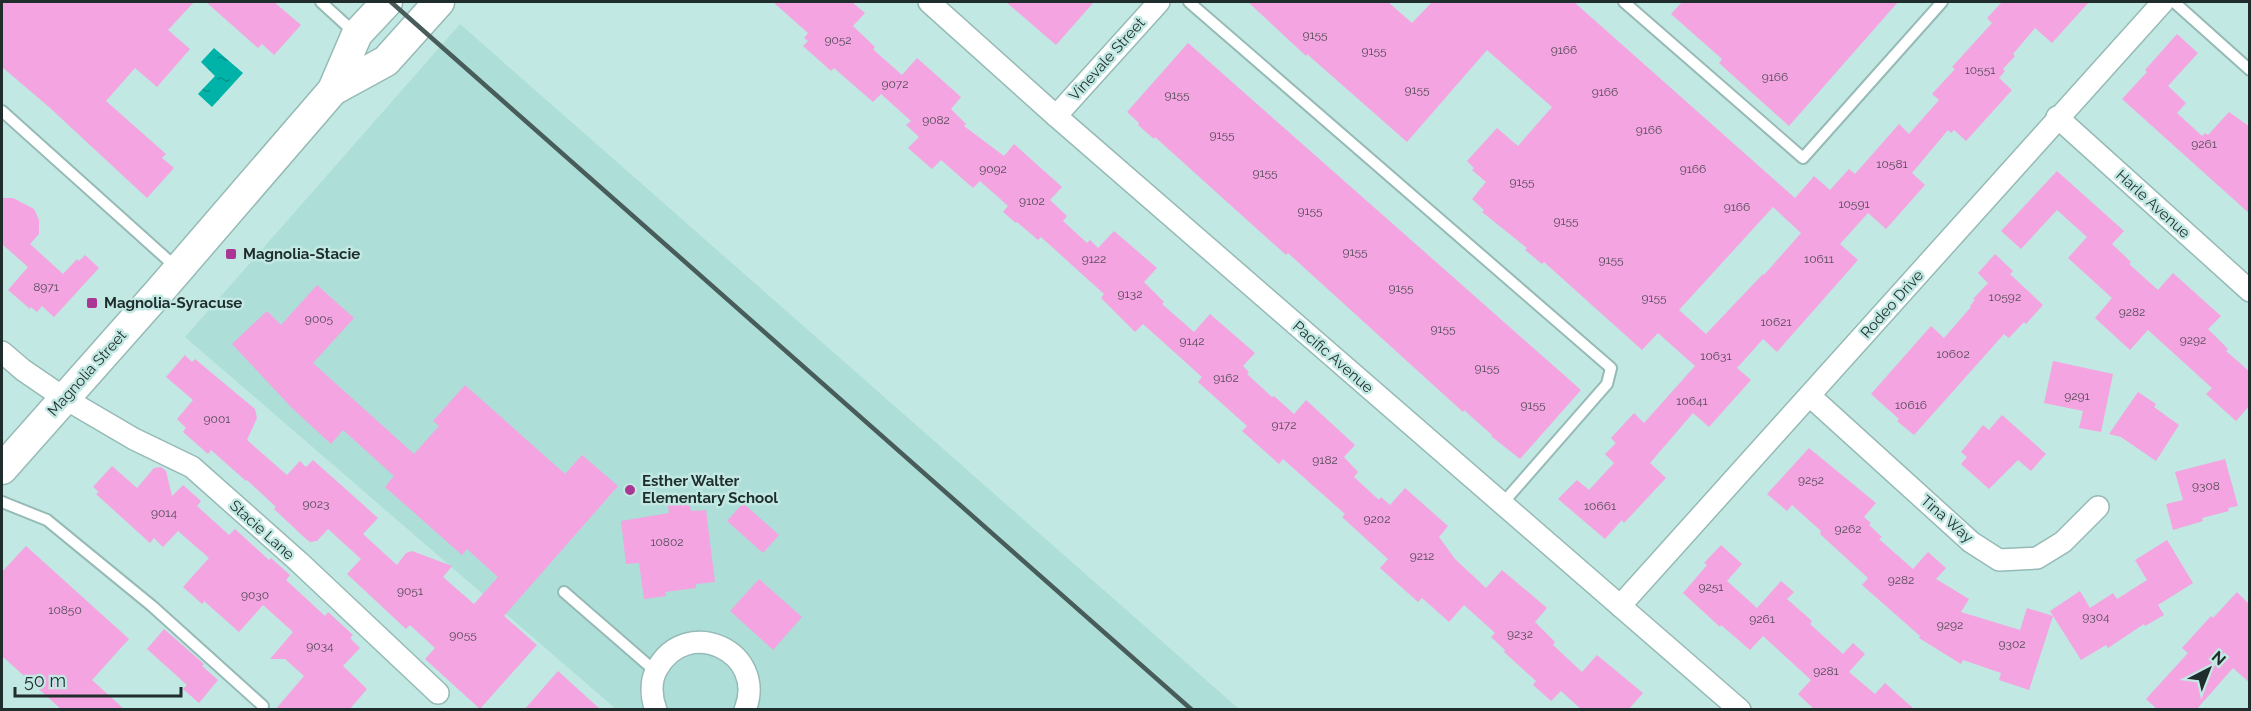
<svg xmlns="http://www.w3.org/2000/svg" width="2251" height="711" viewBox="0 0 2251 711" font-family="Raleway,sans-serif">
<defs>
<pattern id="water-ripples" width="26" height="14" patternUnits="userSpaceOnUse" patternTransform="scale(1.5)"><rect width="26" height="14" fill="#00b3a9"/><path d="M2 4q2-2 4 0t4 0M15 11q2-2 4 0t4 0" fill="none" stroke="#02928a"/></pattern>
</defs>
<rect width="100%" height="100%" fill="#c2e8e3"/>
<path fill="#aeded8" d="M460,24L1239,709H616L185,337Z"/>
<path fill="url(#water-ripples)" d="M214,48L243,73L212,107L198,94L215,76L201,62Z"/>
<g fill="#f4a4e0" fill-rule="evenodd">
<path d="M2,2H194L168,30L190,49L157,87L135,68L106,101L166,154L162,158L174,168L147,198L49,107L2,67Z"/>
<path d="M206,2H274L301,25L274,55L262,44L258,48Z"/>
<path d="M773,2H852L865,13L853,26L875,47L873,49L876,52L902,75L917,58L961,97L951,109L966,124L964,126L1004,156L1014,144L1062,187L1050,200L1067,216L1063,221L1087,243L1090,240L1098,248L1114,231L1157,268L1144,282L1164,302L1162,304L1194,332L1210,314L1255,353L1243,366L1249,372L1247,374L1272,397L1274,396L1294,414L1306,400L1355,445L1344,457L1358,472L1354,477L1379,500L1381,497L1390,505L1405,488L1448,526L1439,537L1455,559L1486,588L1502,570L1547,608L1535,622L1555,642L1553,645L1582,672L1597,655L1643,693L1628,710H1582L1561,691L1551,701L1533,685L1536,681L1504,652L1505,650L1491,637L1495,633L1464,605L1449,622L1422,598L1418,602L1380,568L1388,559L1342,517L1345,514L1283,459L1279,464L1242,431L1247,426L1198,382L1202,377L1143,324L1135,332L1101,298L1104,294L1041,237L1038,240L1017,222L1016,223L1003,212L1008,206L980,181L973,188L941,160L932,169L908,148L919,137L906,125L911,121L881,94L873,102L834,68L831,71L803,46L808,41L804,38L808,33Z"/>
<path d="M1006,2H1094L1056,45Z"/>
<path d="M1248,2H1388L1412,23L1432,2H1574L1795,198L1814,176L1830,190L1849,169L1855,174L1899,124L1909,134L1939,100L1932,94L1955,69L1952,67L1992,23L1987,18L2002,2H2089L2052,43L2035,28L2013,54L2015,56L2003,69L2005,71L1999,78L2012,90L1966,141L1954,130L1951,133L1948,130L1912,173L1925,185L1886,229L1868,213L1840,244L1858,260L1777,352L1763,339L1737,368L1751,380L1709,427L1693,413L1650,463L1666,478L1624,523L1622,520L1605,539L1558,499L1577,480L1589,490L1614,463L1605,454L1616,443L1611,438L1634,413L1644,423L1695,366L1658,333L1642,350L1544,262L1542,264L1525,250L1527,248L1482,212L1484,210L1472,199L1486,182L1472,170L1474,168L1467,161L1497,128L1518,146L1552,107L1487,50L1407,142L1307,54L1306,56ZM1773,207L1801,233L1764,275L1763,274L1706,334L1679,310Z"/>
<path d="M1682,2H1898L1789,126L1719,63L1722,59L1671,14Z"/>
<path d="M2177,34L2198,53L2168,86L2186,103L2177,113L2202,136L2205,133L2208,135L2229,112L2250,127V214L2122,99L2147,72L2145,70Z"/>
<path d="M1188,43L1581,390L1520,459L1491,436L1492,435L1464,410L1463,412L1288,253L1286,255L1155,137L1154,139L1138,125L1139,123L1127,112Z"/>
<path d="M2057,171L2124,231L2112,244L2131,262L2129,264L2158,290L2173,273L2221,316L2208,329L2228,349L2226,351L2250,372V405L2236,421L2206,394L2212,388L2148,330L2130,350L2095,318L2112,298L2068,258L2087,237L2057,210L2021,249L2001,231Z"/>
<path d="M2,198H13L34,209L39,220V234L30,244L63,274L77,259L79,261L85,255L99,268L54,317L42,306L37,312L31,307L30,309L8,290L28,267L2,244Z"/>
<path d="M1995,254L2013,271L2010,274L2012,276L2043,305L2026,324L2024,322L2009,338L2004,334L1914,435L1897,421L1899,419L1871,394L1931,326L1944,338L1971,307L1970,306L1975,300L1973,299L1988,283L1978,273Z"/>
<path d="M317,285L354,318L313,363L414,454L439,426L433,421L465,385L565,474L582,455L618,486L504,616L537,645L480,709L425,659L435,648L410,625L406,629L347,574L361,559L328,529L317,541L310,542L305,538L274,509L276,507L247,480L246,481L211,450L208,454L183,432L186,428L177,419L193,400L166,377L185,355L192,362L195,359L255,409L257,418L247,440L287,475L300,461L306,467L313,460L378,518L363,534L397,565L406,553L412,551L452,566L443,577L474,604L498,577L467,549L462,555L385,487L394,476L343,430L331,444L292,408L232,344L267,311L281,325Z"/>
<path d="M2053,361L2113,374L2101,432L2079,428L2083,411L2044,403Z"/>
<path d="M2138,392L2156,404L2154,407L2179,425L2156,461L2121,437L2109,434Z"/>
<path d="M2002,415L2046,454L2031,471L2018,460L1989,489L1961,464L1967,457L1961,452L1983,425L1989,430Z"/>
<path d="M1809,448L1876,503L1864,517L1871,523L1869,525L1882,537L1879,539L1913,569L1928,552L1946,568L1936,579L1969,599L1961,612L2020,630L2027,608L2053,616L2029,690L1999,680L2001,673L1963,660L1961,664L1919,638L1920,636L1862,585L1868,578L1820,534L1821,531L1792,505L1787,511L1767,494Z"/>
<path d="M2225,459L2238,506L2228,508L2229,511L2202,518L2203,521L2173,530L2166,504L2183,500L2175,472Z"/>
<path d="M112,466L137,488L154,468L161,467L166,471L172,496L183,485L201,501L197,506L229,535L235,529L269,560L271,558L290,575L286,580L325,616L328,612L353,635L350,638L360,648L343,666L367,689L349,710H275L304,676L285,659H270L293,632L263,605L239,632L204,601L202,604L183,587L209,558L178,531L163,547L154,538L150,543L96,494L99,492L93,487Z"/>
<path d="M689,502L691,511L706,510L715,582L696,584V588L665,592L666,596L644,599L639,563L626,564L621,521L669,513L668,505Z"/>
<path d="M743,503L779,535L763,553L727,521Z"/>
<path d="M2167,540L2193,583L2158,605L2164,615L2145,626L2144,624L2108,648L2106,645L2081,660L2050,611L2080,591L2090,608L2113,593L2117,599L2147,580L2135,560Z"/>
<path d="M1721,545L1742,564L1727,581L1757,608L1781,581L1794,592L1787,599L1812,621L1810,624L1843,654L1853,643L1865,654L1849,672L1875,694L1885,683L1915,710H1815L1798,694L1811,680L1763,636L1750,650L1721,625L1720,627L1683,593L1707,565L1704,563Z"/>
<path d="M26,546L129,639L92,680L125,710H62L2,656V572Z"/>
<path d="M759,579L802,617L773,650L730,611Z"/>
<path d="M2237,592L2250,605V683L2233,668L2196,710H2158L2146,699L2188,653L2182,648L2211,616L2213,618Z"/>
<path d="M164,629L204,664L202,666L218,680L199,703L183,689L187,685L147,649Z"/>
<path d="M558,671L601,710H524Z"/>
</g>
<g fill="none" stroke-linecap="round" stroke-linejoin="round">
<g stroke="#96bab6" stroke-width="14">
<g id="service">
<path d="M321,2L356,34"/>
<path d="M1189,2L1611,368L1607,384L1502,504"/>
<path d="M1624,2L1803,158L1942,2"/>
<path d="M2174,2L2250,70"/>
<path d="M2,111L178,269"/>
<path d="M2,502L47,520L152,606L263,706"/>
<path d="M564,592L655,671"/>
</g>
</g>
<g stroke="#96bab6" stroke-width="24">
<g id="minor">
<path d="M929,2L1056,116L1740,710"/>
<path d="M1056,116L1159,2"/>
<path d="M2057,117L2250,291"/>
<path d="M2,352L23,370L64,398L134,439L192,467L299,562L438,693"/>
<path d="M1810,396L1971,542L1999,560L2037,558L2063,542L2098,507"/>
<path d="M1620,606L2163,2"/>
<path d="M656,710C651,697 650,681 657,669C687,614 768,652 745,710"/>
</g>
</g>
<g stroke="#96bab6" stroke-width="33">
<g id="secondary">
<path d="M333,90L386,61L439,2"/>
<path d="M2,469L158,293L333,90L357,34L387,2"/>
</g>
</g>
<use href="#service" stroke="#fff" stroke-width="10"/>
<use href="#minor" stroke="#fff" stroke-width="21"/>
<use href="#secondary" stroke="#fff" stroke-width="30"/>
<path stroke="#485c5a" stroke-width="4.5" d="M391,2L1192,710"/>
</g>
<g fill="#a93793" stroke="#c2e8e3" stroke-width="2">
<rect x="225" y="248" width="12" height="12" rx="3"/>
<rect x="86" y="297" width="12" height="12" rx="3"/>
<circle cx="630" cy="490" r="6"/>
</g>
<g text-anchor="middle" dominant-baseline="central" stroke-width="5" stroke-linejoin="round" paint-order="stroke">
<g font-size="12" fill="#544c59">
<text x="1315" y="35">9155</text>
<text x="838" y="40">9052</text>
<text x="1564" y="50">9166</text>
<text x="1374" y="51">9155</text>
<text x="1980" y="70">10551</text>
<text x="1775" y="77">9166</text>
<text x="895" y="84">9072</text>
<text x="1417" y="90">9155</text>
<text x="1605" y="92">9166</text>
<text x="1177" y="95">9155</text>
<text x="936" y="120">9082</text>
<text x="1649" y="130">9166</text>
<text x="1222" y="135">9155</text>
<text x="2204" y="144">9261</text>
<text x="1892" y="164">10581</text>
<text x="993" y="169">9092</text>
<text x="1693" y="169">9166</text>
<text x="1265" y="173">9155</text>
<text x="1522" y="182">9155</text>
<text x="1032" y="201">9102</text>
<text x="1854" y="204">10591</text>
<text x="1737" y="207">9166</text>
<text x="1310" y="211">9155</text>
<text x="1566" y="221">9155</text>
<text x="1355" y="252">9155</text>
<text x="1094" y="259">9122</text>
<text x="1819" y="259">10611</text>
<text x="1611" y="260">9155</text>
<text x="46" y="287">8971</text>
<text x="1401" y="288">9155</text>
<text x="1130" y="294">9132</text>
<text x="2005" y="297">10592</text>
<text x="1654" y="298">9155</text>
<text x="2132" y="312">9282</text>
<text x="319" y="319">9005</text>
<text x="1776" y="322">10621</text>
<text x="1443" y="329">9155</text>
<text x="2193" y="340">9292</text>
<text x="1192" y="341">9142</text>
<text x="1953" y="354">10602</text>
<text x="1716" y="356">10631</text>
<text x="1487" y="368">9155</text>
<text x="1226" y="378">9162</text>
<text x="2077" y="396">9291</text>
<text x="1692" y="401">10641</text>
<text x="1533" y="405">9155</text>
<text x="1911" y="405">10616</text>
<text x="217" y="419">9001</text>
<text x="1284" y="425">9172</text>
<text x="1325" y="460">9182</text>
<text x="1811" y="480">9252</text>
<text x="2206" y="486">9308</text>
<text x="316" y="504">9023</text>
<text x="1600" y="506">10661</text>
<text x="164" y="513">9014</text>
<text x="1377" y="519">9202</text>
<text x="1848" y="529">9262</text>
<text x="667" y="542">10802</text>
<text x="1422" y="556">9212</text>
<text x="1901" y="580">9282</text>
<text x="1711" y="587">9251</text>
<text x="410" y="591">9051</text>
<text x="255" y="595">9030</text>
<text x="65" y="610">10850</text>
<text x="2096" y="617">9304</text>
<text x="1762" y="619">9261</text>
<text x="1950" y="625">9292</text>
<text x="1520" y="634">9232</text>
<text x="463" y="635">9055</text>
<text x="2012" y="644">9302</text>
<text x="320" y="646">9034</text>
<text x="1826" y="671">9281</text>
</g>
<g font-size="15" fill="#1f2e2c" stroke="#c2e8e3">
<text transform="translate(1107 59) rotate(-48)">Vinevale Street</text>
<text transform="translate(2153 204) rotate(42)">Harle Avenue</text>
<text transform="translate(1892 304) rotate(-48)">Rodeo Drive</text>
<text transform="translate(1333 357) rotate(41)">Pacific Avenue</text>
<text transform="translate(87 373) rotate(-48)">Magnolia Street</text>
<text transform="translate(1947 519) rotate(41)">Tina Way</text>
<text transform="translate(262 530) rotate(42)">Stacie Lane</text>
</g>
<g font-size="15" font-weight="bold" fill="#1f2e2c" stroke="#c2e8e3" text-anchor="start">
<text x="243" y="254">Magnolia-Stacie</text>
<text x="104" y="303">Magnolia-Syracuse</text>
<text x="642" y="481">Esther Walter<tspan x="642" dy="17">Elementary School</tspan></text>
</g>
</g>
<rect width="2251" height="711" fill="none" stroke="#1f2e2c" stroke-width="6"/>
<g transform="translate(2209 669) rotate(42)" stroke="#c2e8e3" stroke-width="4.5" paint-order="stroke">
<path d="M0-4.5L10 22L0 15L-10 22Z" fill="#1f2e2c"/>
<text y="-9" font-size="16" font-weight="bold" text-anchor="middle" fill="#1f2e2c">N</text>
</g>
<path d="M15 687v9h166v-9" fill="none" stroke="#1f2e2c" stroke-width="3"/>
<text x="24" y="687" font-size="18" fill="#1f2e2c" stroke="#c2e8e3" stroke-width="4.5" paint-order="stroke">50 m</text>
</svg>
